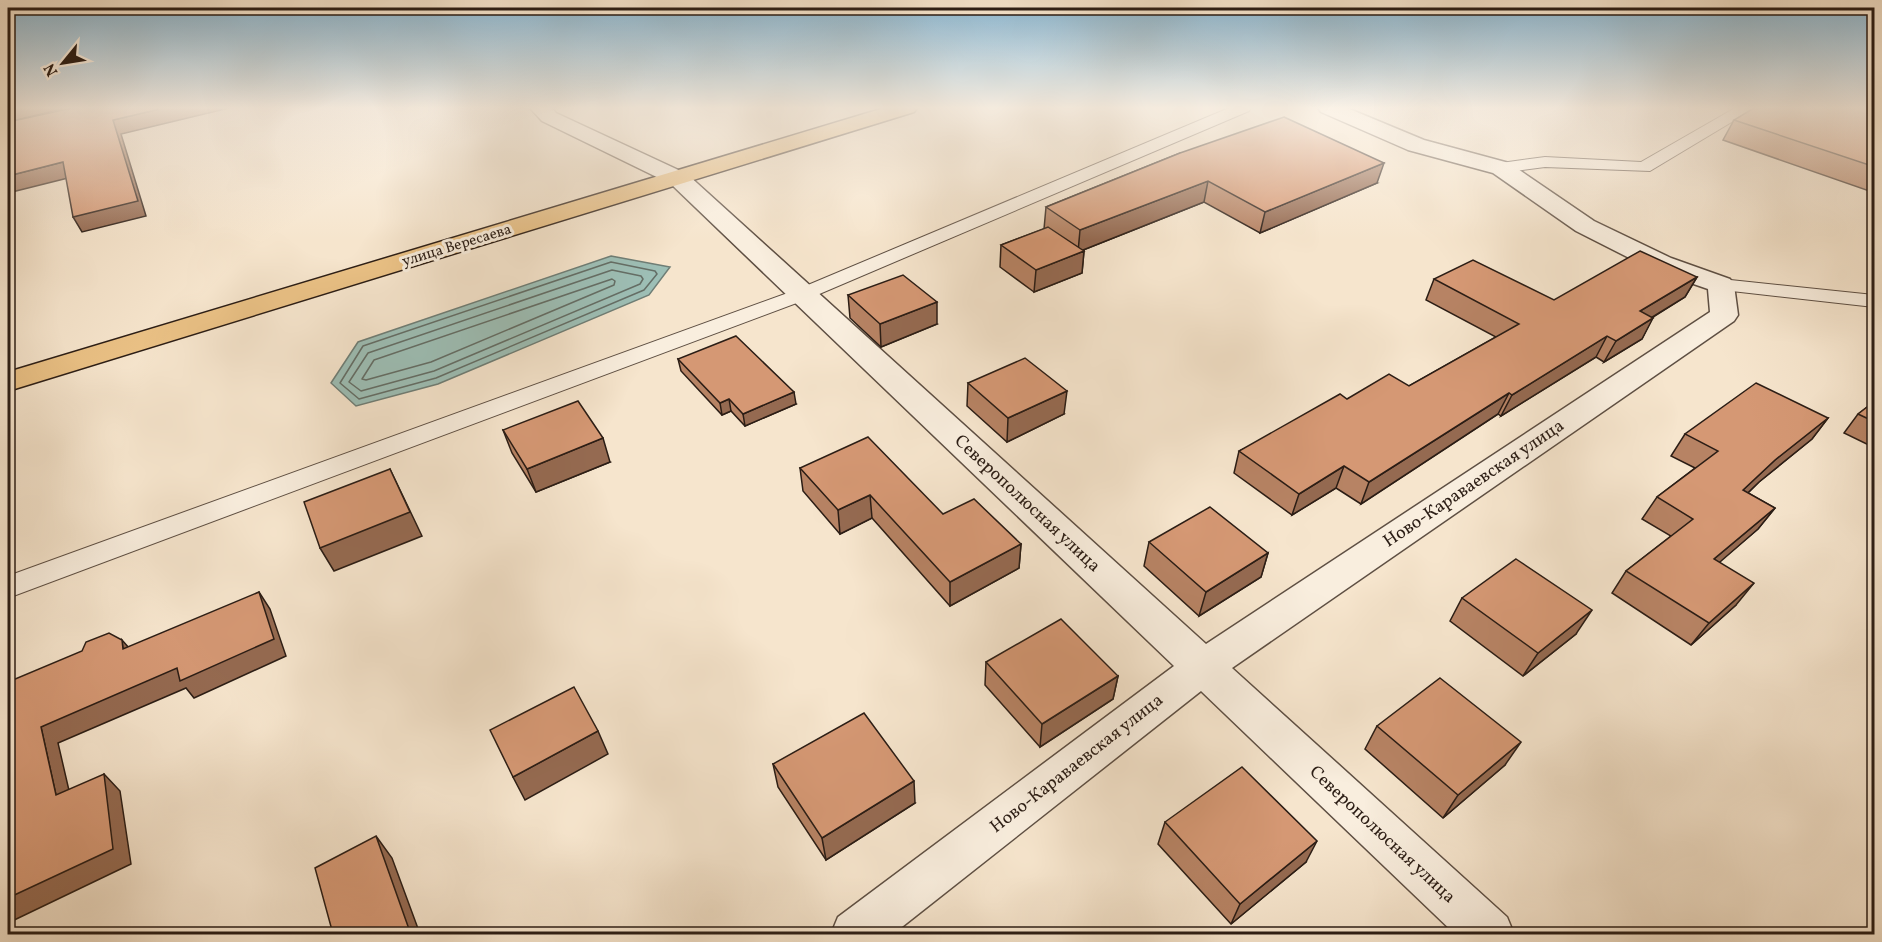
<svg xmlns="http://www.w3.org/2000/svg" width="1882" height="942" viewBox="0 0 1882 942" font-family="Vollkorn,serif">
<rect width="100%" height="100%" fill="#f6e5cd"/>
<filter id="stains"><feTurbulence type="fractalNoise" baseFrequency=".00333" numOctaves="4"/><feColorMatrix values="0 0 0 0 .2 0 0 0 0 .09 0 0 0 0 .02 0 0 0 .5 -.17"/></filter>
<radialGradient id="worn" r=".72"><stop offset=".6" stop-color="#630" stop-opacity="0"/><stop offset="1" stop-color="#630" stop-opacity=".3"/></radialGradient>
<path fill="#9dbfb6" stroke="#6f7e76" stroke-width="1.5" d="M611,256L670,267L649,295L438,384L356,406L331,383L358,342Z"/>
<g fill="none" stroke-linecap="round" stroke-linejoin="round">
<g stroke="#646e66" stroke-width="1.5">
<path d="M611,262L655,271L657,274L644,290L436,378L359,399L340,383L363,346Z"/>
<path d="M612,270L641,276L643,279L640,284L434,371L361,391L349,382L368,353Z"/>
<path d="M612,279L615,281L614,285L431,362L366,380L362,379L374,360Z"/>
</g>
<g stroke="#5e4f43" stroke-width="2">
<g id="service">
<path d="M1229,108H1251L1249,111L810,298L8,598V576L796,290Z"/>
<path d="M1735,108H1755L1650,171L1545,167L1501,173L1495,172L1492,168L1495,164L1501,163L1545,157L1641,162Z"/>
<path d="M1721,279L1874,295V307L1714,289L1711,285L1714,281Z"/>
</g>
</g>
<g stroke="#5e4f43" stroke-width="3">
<path id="minor" d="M530,108H552L556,113L687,174L1206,644L1710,312L1708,289L1653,270L1576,231L1493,173L1408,150L1321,112L1318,108H1347L1424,140L1509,163L1594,221L1671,258L1730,279L1734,285L1738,315L1734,321L1232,668L1507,917L1514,934H1455L1201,691L893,934H831L838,917L1174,666L671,184L542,121Z"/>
</g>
<g stroke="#2b1d15" stroke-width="3">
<path id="primary" d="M884,108H917L914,112L8,391V372Z"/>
</g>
<use href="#service" fill="#f9eede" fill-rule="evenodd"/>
<use href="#minor" fill="#f9eede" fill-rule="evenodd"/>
<use href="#primary" fill="#ebc286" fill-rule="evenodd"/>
</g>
<g fill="#b78364" stroke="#2b1d15" stroke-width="1.5">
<path d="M1875,108V193L1723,140L1734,120Z"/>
<path d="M1180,153L1377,183L1260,233L1204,202L1083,250L1084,251L1082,273L1034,292L1000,267L1001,245L1044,229L1046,207Z"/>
<path d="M1697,277L1685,297L1653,317L1642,339L1604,362L1596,357L1501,416L1498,414L1361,504L1336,488L1292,515L1234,473L1239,451L1347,399L1409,386L1496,337L1426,300L1434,279L1554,300Z"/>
<path d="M848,295L937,324L881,347L850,318Z"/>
<path d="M678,359L796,404L745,426L731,411L722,415L681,371Z"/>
<path d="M968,383L1064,414L1007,442L967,406Z"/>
<path d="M1875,401V448L1844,433L1858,414Z"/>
<path d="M1828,418L1812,439L1759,482L1748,493L1775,508L1758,529L1719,562L1736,605L1691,645L1612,593L1626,571L1671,536L1642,519L1657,497L1695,468L1671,456L1685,434Z"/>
<path d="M503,430L610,462L536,492L512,453Z"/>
<path d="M800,468L943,514L1021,544L1019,568L950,606L872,518L840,534L803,491Z"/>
<path d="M1149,542L1268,553L1261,577L1199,616L1144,566Z"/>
<path d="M1462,598L1576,634L1523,676L1450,621Z"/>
<path d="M986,662L1118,676L1113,699L1040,747L985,685Z"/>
<path d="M1377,726L1505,765L1443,818L1365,749Z"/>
<path d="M773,764L915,803L826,860L778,787Z"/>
<path d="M1165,822L1306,862L1231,924L1158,844Z"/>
</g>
<g fill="#956a51" stroke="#2b1d15" stroke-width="1.5">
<path d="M8,108H66L8,122Z"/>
<path d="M164,108H229L121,134L146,216L82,232L73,217L113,120Z"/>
<path d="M63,162L72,177L8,193V176Z"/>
<path d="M1384,163L1377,183L1260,233L1265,212Z"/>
<path d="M1208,181L1204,202L1078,252L1080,230Z"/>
<path d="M1084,251L1082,273L1034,292L1036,270Z"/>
<path d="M1697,277L1685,297L1628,332L1640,311Z"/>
<path d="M937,302V324L881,347L880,324Z"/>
<path d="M1653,318L1642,339L1604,362L1616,341Z"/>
<path d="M1607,336L1596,357L1501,416L1512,395Z"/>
<path d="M1067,391L1064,414L1007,442L1008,418Z"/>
<path d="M794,392L796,404L745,426L743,414Z"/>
<path d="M1509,393L1498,414L1361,504L1369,482Z"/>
<path d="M729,399L731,411L722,415L720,403Z"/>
<path d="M1828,418L1812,439L1759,482L1728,512L1743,490L1775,460Z"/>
<path d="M603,438L610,462L536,492L527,469Z"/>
<path d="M1344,466L1336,488L1292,515L1299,494Z"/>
<path d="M390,469L422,536L334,571L320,548Z"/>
<path d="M870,495L872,518L840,534L838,510Z"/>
<path d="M1775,508L1758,529L1698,581L1714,559Z"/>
<path d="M1021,544L1019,568L950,606V582Z"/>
<path d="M1268,553L1261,577L1199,616L1206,592Z"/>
<path d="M1754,583L1736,605L1691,645L1709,623Z"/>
<path d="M259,592L270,609L286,656L194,698L186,688L58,743L74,812L56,795L41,727Z"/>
<path d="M1592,610L1576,634L1523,676L1538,653Z"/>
<path d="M122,640L137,657L123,649Z"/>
<path d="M1118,676L1113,699L1040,747L1042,724Z"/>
<path d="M598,731L608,754L525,800L513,777Z"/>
<path d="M1521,742L1505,765L1443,818L1458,795Z"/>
<path d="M104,774L120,791L131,864L8,923V898Z"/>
<path d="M914,781L915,803L826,860L822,838Z"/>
<path d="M376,836L392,858L420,934H406Z"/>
<path d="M1317,841L1306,862L1231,924L1240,904Z"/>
</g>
<g fill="#d59874" stroke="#2b1d15" stroke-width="1.5">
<path d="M72,108H164L113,120L138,201L73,217L63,162L8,176V122Z"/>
<path d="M1754,108H1875V167L1734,120Z"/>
<path d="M1284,117L1384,163L1265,212L1208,181L1080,230L1046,207L1180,153Z"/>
<path d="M1048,227L1084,251L1036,270L1001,245Z"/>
<path d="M1640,251L1697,277L1640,311L1653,318L1616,341L1607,336L1512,395L1509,393L1369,482L1344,466L1299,494L1239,451L1340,394L1347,399L1389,374L1409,386L1519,324L1434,279L1473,260L1554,300Z"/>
<path d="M903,275L937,302L880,324L848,295Z"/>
<path d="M736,336L794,392L743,414L729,399L720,403L678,359Z"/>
<path d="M1025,358L1067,391L1008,418L968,383Z"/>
<path d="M1756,383L1828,418L1775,460L1743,490L1775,508L1714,559L1754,583L1709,623L1626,571L1693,519L1657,497L1718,451L1685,434Z"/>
<path d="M578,401L603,438L527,469L503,430Z"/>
<path d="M1875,401V422L1858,414Z"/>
<path d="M868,437L943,514L974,499L1021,544L950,582L870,495L838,510L800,468Z"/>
<path d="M390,469L410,512L320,548L304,502Z"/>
<path d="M1210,507L1268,553L1206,592L1149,542Z"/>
<path d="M1516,559L1592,610L1538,653L1462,598Z"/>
<path d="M259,592L274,639L180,681L177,668L41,727L56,795L104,774L113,849L8,898V682L82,651L86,642L109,633L122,640L123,649Z"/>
<path d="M1061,619L1118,676L1042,724L986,662Z"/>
<path d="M1440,678L1521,742L1458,795L1377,726Z"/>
<path d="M574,687L598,731L513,777L490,730Z"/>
<path d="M864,713L914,781L822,838L773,764Z"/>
<path d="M1242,767L1317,841L1240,904L1165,822Z"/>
<path d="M376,836L410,932L406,934H333L315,868Z"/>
</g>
<linearGradient id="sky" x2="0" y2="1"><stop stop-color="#8ab8d4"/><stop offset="0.45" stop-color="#fbf3e8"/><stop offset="1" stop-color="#fbf3e8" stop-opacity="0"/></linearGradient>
<rect width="1882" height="240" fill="url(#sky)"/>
<g text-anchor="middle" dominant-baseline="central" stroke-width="6" stroke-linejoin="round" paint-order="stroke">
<g font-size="15" fill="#2b1d15" stroke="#f9eede">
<text transform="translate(457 246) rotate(-17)">улица Вересаева</text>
</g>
<g font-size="18" fill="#2b1d15" stroke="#f9eede">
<text transform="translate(1474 484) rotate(-34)">Ново-Караваевская улица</text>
<text transform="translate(1027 504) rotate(43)">Северополюсная улица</text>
<text transform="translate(1077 764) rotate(-38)">Ново-Караваевская улица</text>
<text transform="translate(1382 835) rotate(43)">Северополюсная улица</text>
</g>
</g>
<rect width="1882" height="942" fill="none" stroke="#f6e5cd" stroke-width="30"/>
<rect x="9" y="9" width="1864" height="924" fill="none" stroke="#2b1d15" stroke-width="3"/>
<rect x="15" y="15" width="1852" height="912" fill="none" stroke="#2b1d15" stroke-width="1.5"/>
<g transform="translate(63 63) rotate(240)" stroke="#f9eede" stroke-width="4.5" paint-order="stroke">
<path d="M0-4.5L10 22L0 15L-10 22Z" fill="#2b1d15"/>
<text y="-9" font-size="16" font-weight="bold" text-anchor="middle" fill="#2b1d15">N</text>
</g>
<rect width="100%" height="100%" filter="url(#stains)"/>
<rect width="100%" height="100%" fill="url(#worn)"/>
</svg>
